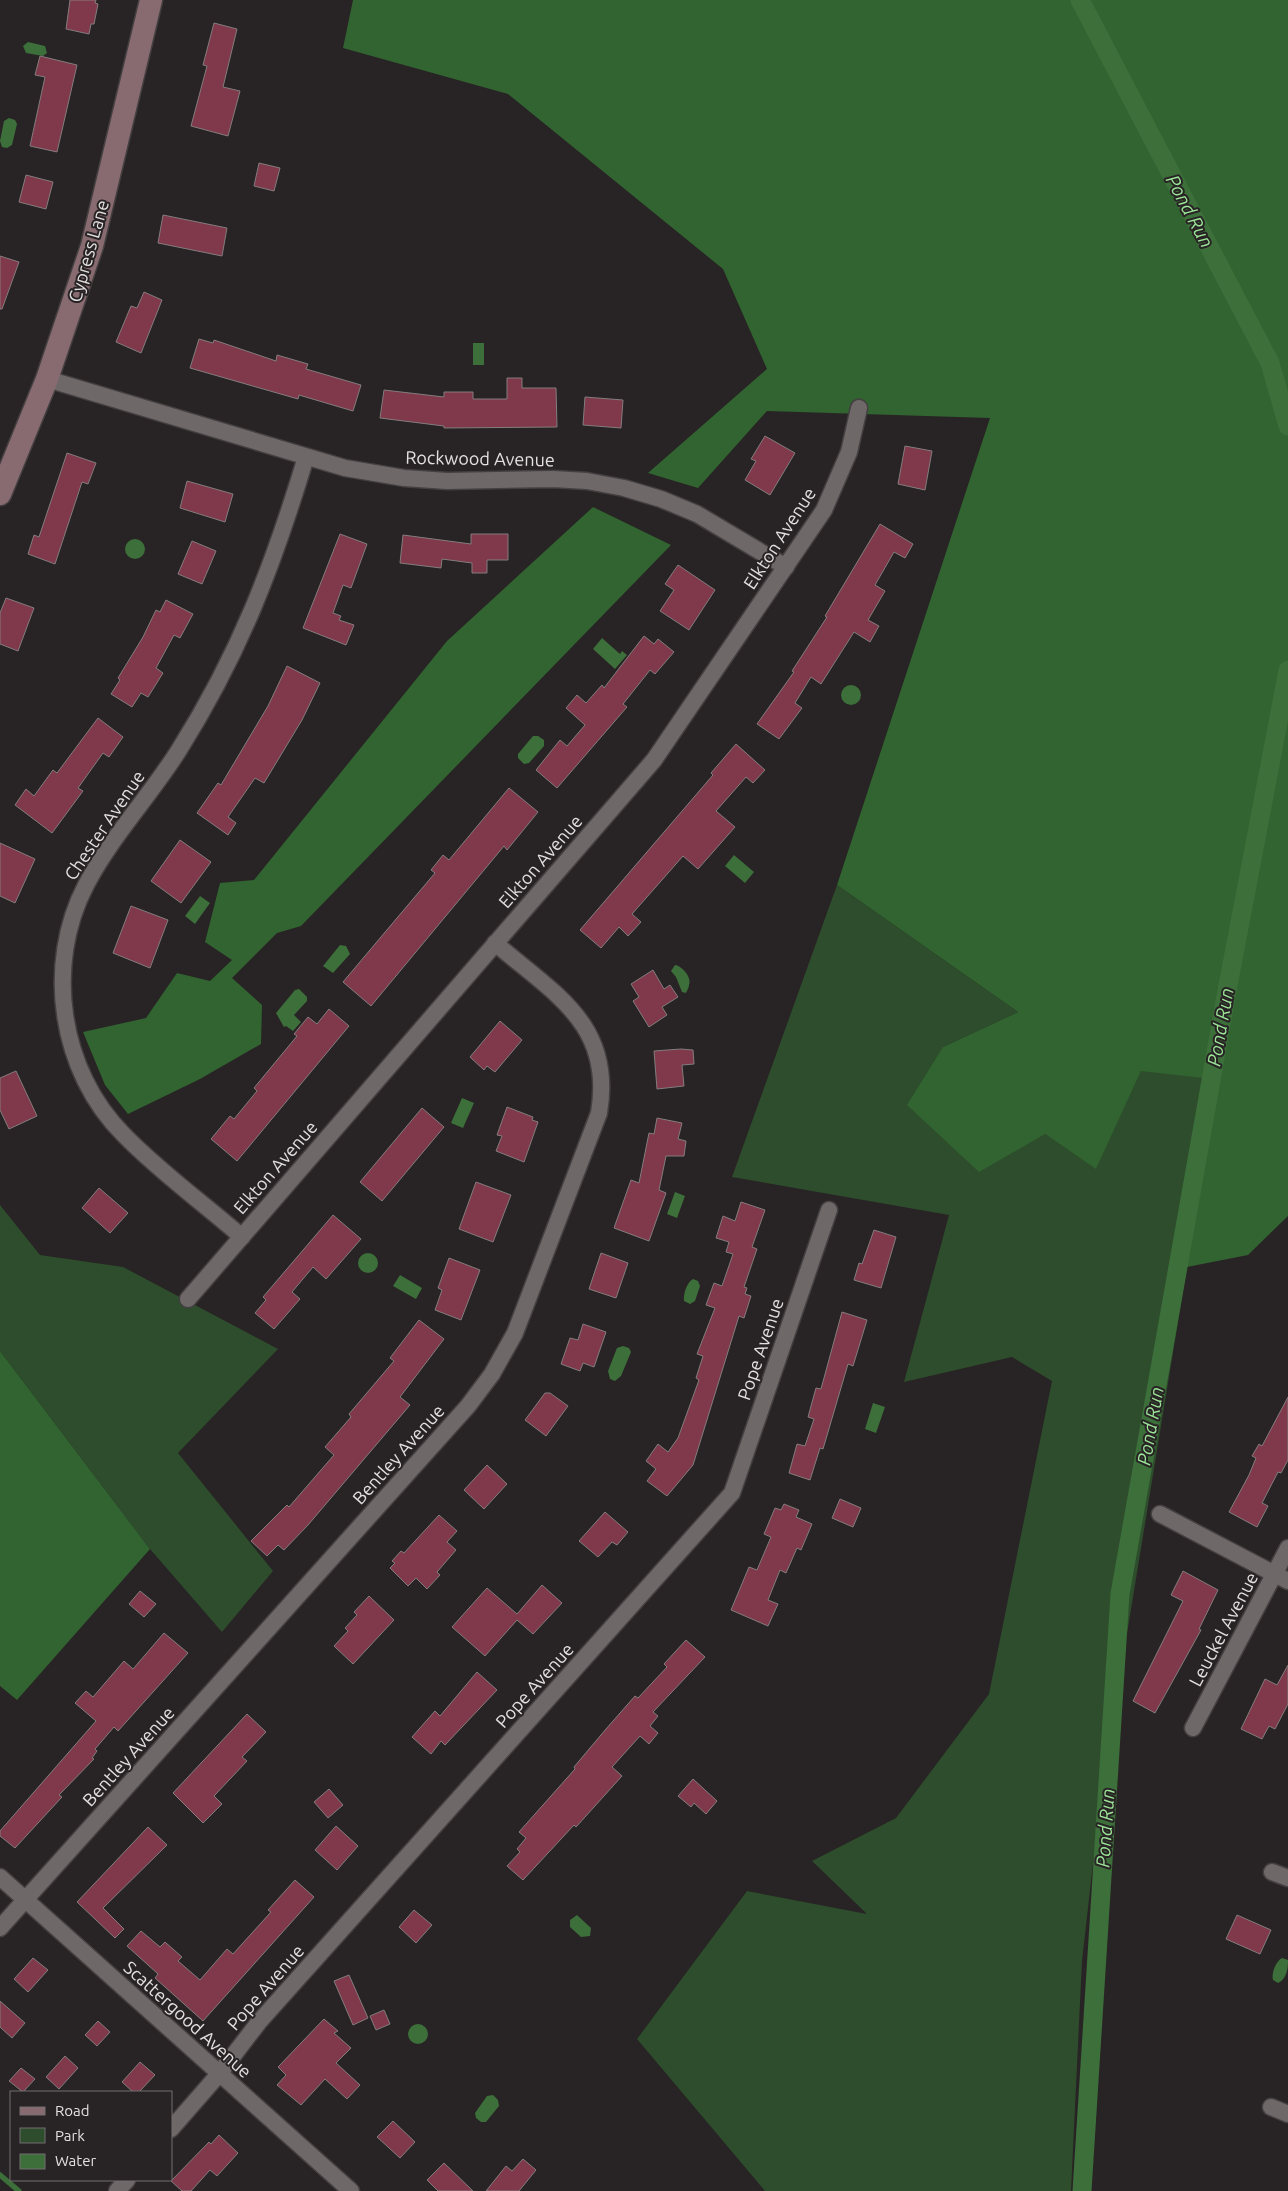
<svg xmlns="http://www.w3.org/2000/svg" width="1288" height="2191" viewBox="0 0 1288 2191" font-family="Ubuntu,sans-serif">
<rect width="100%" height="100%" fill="#282324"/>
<g fill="#2d4d2c">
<path d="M837,885L1018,1012L943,1047L1045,1134L1096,1168L1141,1070L1220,1080L1187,1267L1101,1793L1082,1961L1071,2191H765L637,2039L747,1891L867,1914L812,1861L896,1818L989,1694L1052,1381L1012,1357L904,1382L949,1215L732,1177Z"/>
<path d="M0,1205L40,1255L123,1267L278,1349L178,1453L273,1571L222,1632L150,1549L0,1351Z"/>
</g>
<g fill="#316430">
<path d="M353,0H1288V1216L1248,1255L1187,1267L1220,1080L1141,1071L1096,1169L1045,1134L979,1172L907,1105L943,1047L1018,1012L837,885L990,418L767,411L698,488L648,473L767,369L723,269L508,94L343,48Z"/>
<path d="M593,507L671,545L301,926L277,933L232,978L262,1005L261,1044L200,1079L128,1114L105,1085L83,1032L146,1018L177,973L210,981L232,960L205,942L220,883L254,880L447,641Z"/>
<path d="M0,1351L150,1549L17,1700L0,1686Z"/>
</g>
<g fill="#3c6f3a">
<path d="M28,42L45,46L47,53L43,56L26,53L23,46Z"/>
<path d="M9,118L15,120L17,124L12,145L7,148L2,147L0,141L4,121Z"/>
<rect x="473" y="343" width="11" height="22"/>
<circle cx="135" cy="549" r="10"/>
<path d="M602,638L620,654L622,651L627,655L615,669L593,649Z"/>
<circle cx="851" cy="695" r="10"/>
<path d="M533,736H538L544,740V746L529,763L524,764L518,758V754Z"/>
<path d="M734,855L754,872L745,883L725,866Z"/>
<path d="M200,896L210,903L195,924L185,916Z"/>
<path d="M340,945L346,946L350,954L333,973L323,966Z"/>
<path d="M675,965C682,966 692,977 689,985C689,988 687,990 686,993L682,992L676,977L671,971Z"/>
<path d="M299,989L307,997V1001L294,1015L301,1022L293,1031L286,1026L284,1027L276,1013L295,990Z"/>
<path d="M462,1098L474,1103L463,1128L451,1123Z"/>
<path d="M675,1192L685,1196L677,1218L667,1214Z"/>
<circle cx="368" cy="1263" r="10"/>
<path d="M400,1275L422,1288L416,1299L393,1286Z"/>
<path d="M693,1279L698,1281L700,1286L695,1301L690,1304L684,1301C683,1294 687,1282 693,1279Z"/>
<path d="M623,1346L629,1348L631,1352L621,1376L615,1381L610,1379L608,1371L617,1348Z"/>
<path d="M873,1403L885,1407L876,1433L865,1429Z"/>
<path d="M577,1915L591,1928L590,1936L581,1937L570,1927V1920Z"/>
<path d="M1282,1958L1288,1960C1288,1968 1287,1979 1278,1983L1273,1980C1271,1973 1276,1961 1282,1958Z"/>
<circle cx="418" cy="2034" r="10"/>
<path d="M493,2095L498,2100L499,2106L486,2122H481L476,2118L475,2113L487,2096Z"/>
</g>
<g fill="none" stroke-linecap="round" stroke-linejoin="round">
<path stroke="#3c6f3a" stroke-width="5.5" d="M0,2175L19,2191"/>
<g stroke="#3c6f3a" stroke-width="19">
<path d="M1080,0L1270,363L1288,426"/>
<path d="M1082,2191L1120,1594L1226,996L1288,670"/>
</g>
</g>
<g fill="#7f394b" stroke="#837d7e">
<path d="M70,0H96L95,3L98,4L94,24H91L89,34L66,29Z"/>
<path d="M214,23L237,29L223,87L240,91L228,136L191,126L207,66L203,65Z"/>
<path d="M40,56L77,65L57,152L30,146L45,77L35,75Z"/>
<path d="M259,163L280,168L274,191L254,186Z"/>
<path d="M26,175L53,182L46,209L19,202Z"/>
<path d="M163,215L227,228L222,256L158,243Z"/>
<path d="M0,256L19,262L2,309H0Z"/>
<path d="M144,292L162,300L141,353L116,342L131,306L137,308Z"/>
<path d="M199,339L213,343L214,340L276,361L277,355L308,364L306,369L361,385L353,411L299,395L298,399L190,368Z"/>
<path d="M507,378H522V388H556L557,427L444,428V426L380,418L384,390L444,397V392H473V399H507Z"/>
<path d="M585,397L623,400L621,428L583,425Z"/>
<path d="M765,436L795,453L770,495L745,480L756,461L751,459Z"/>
<path d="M905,446L932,451L925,490L898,484Z"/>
<path d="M67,453L96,463L88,484L82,482L55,564L28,554L34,535L39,537Z"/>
<path d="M187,481L233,494L225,522L180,508Z"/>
<path d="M880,524L913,544L905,558L894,552L875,585L885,591L868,620L879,626L870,642L854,632L821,684L811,677L795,703L802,708L779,739L757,724L794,672L792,671L827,617L825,616Z"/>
<path d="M340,534L367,544L351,588L343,585L333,613L341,616L339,620L354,625L346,645L303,628Z"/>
<path d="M471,534H508V560H487V573H472V563L442,559L441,568L400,563L403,535L471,544Z"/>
<path d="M192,541L216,551L202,584L178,574Z"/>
<path d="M678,565L715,590L689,630L660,611L674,590L665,584Z"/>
<path d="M6,598L34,608L18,651L0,644V613Z"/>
<path d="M166,600L193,614L180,638L174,635L156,668L163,673L148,697L141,693L132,707L111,694L120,680L118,678L143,637L156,610L160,612Z"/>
<path d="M644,636L654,644L658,639L674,652L655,674L650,670L623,704L627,707L557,788L536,770L560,740L567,746L585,725L566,708L577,695L586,703L602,685L604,688Z"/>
<path d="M287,666L320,683L302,720L264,783L255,778L228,817L236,823L228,835L197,813L218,783L221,785L268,706Z"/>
<path d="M98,718L123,737L109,757L103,753L78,788L83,791L52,833L15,805L26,789L34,796L53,770L57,773Z"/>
<path d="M736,744L765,770L753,783L746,777L716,811L735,827L698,869L683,856L632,914L641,922L628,936L619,927L601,948L580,930L713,775L711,773Z"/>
<path d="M509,788L538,812L507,850L504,846L371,1006L343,982L435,873L431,870L443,855L449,860Z"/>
<path d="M180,840L211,862L181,903L151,881Z"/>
<path d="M0,843L35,859L15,903L0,896Z"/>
<path d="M131,906L168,920L150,968L113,953Z"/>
<path d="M653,970L664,989L670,985L678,997L662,1007L667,1015L649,1027L633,1001L639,997L631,984Z"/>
<path d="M329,1009L349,1026L237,1161L211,1139L230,1116L234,1119L257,1091L254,1088L297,1036L294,1034L308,1017L317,1024Z"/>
<path d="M500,1021L522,1040L495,1072L487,1066L484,1070L470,1057Z"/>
<path d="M681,1049L693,1050L694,1064L682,1065L684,1086L657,1089L654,1051Z"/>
<path d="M16,1071L37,1116L9,1129L0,1110V1078Z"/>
<path d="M507,1107L533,1117L532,1120L538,1122L524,1162L496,1151L502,1136L497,1135Z"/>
<path d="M422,1108L444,1127L382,1201L360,1182Z"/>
<path d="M657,1118L682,1123L678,1139L686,1141L684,1156H666L659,1190L666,1193L649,1241L614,1228L631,1180L639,1183L649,1133L654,1134Z"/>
<path d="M476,1182L511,1195L493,1242L459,1229Z"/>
<path d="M99,1188L128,1213L110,1233L82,1208Z"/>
<path d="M741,1202L765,1210L752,1247L757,1249L744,1287L747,1288L745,1294L751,1296L744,1318L739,1316L693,1465L667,1496L647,1481L656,1469L646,1461L658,1444L668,1452L678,1438L699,1380L696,1378L703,1356L697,1354L715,1308L706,1305L714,1283L722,1286L733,1254L726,1252L729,1242L716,1238L723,1216L735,1221Z"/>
<path d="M333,1215L361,1239L326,1279L313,1267L292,1292L300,1299L274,1329L255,1313L266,1300L263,1297Z"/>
<path d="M874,1230L896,1237L881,1288L854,1280L859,1263L862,1264Z"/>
<path d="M601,1253L628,1263L616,1298L589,1289Z"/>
<path d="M449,1258L480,1270L461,1320L435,1310L442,1290L438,1288Z"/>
<path d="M842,1312L867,1320L853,1366L848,1364L823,1449L820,1448L810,1480L789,1473L797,1444L805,1446L814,1419L808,1417L816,1388L821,1389Z"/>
<path d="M419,1320L444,1339L400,1397L410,1405L308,1525L284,1550L278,1545L267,1556L251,1541L287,1505L289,1507L334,1455L325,1447L351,1417L349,1414L394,1361L390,1358Z"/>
<path d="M583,1324L606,1332L594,1367L583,1363L580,1371L561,1364L570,1338L578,1340Z"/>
<path d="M545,1393H550L568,1406L546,1436L525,1420Z"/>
<path d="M1288,1397V1460L1281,1473L1278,1472L1262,1503L1268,1506L1257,1527L1229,1512L1249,1475L1256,1458L1252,1456L1259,1444L1262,1446Z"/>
<path d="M487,1465L507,1484L484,1509L464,1490Z"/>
<path d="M840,1499L861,1508L853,1527L832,1518Z"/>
<path d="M784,1504L799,1510L796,1517L812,1524L801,1550L797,1548L786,1573L780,1570L768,1600L778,1604L768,1626L731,1610L749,1567L757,1570L771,1537L764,1534L775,1508L781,1510Z"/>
<path d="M605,1512L628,1532L617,1545L612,1542L598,1557L579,1541Z"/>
<path d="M439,1515L457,1531L447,1542L456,1550L437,1572L440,1575L427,1589L416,1578L408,1586L390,1568L395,1563L392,1561L401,1551L404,1553Z"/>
<path d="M1183,1571L1218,1590L1199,1629L1201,1630L1155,1713L1133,1701L1183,1601L1171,1595Z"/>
<path d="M542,1585L562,1603L533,1634L517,1620L485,1656L452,1627L487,1588L517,1614Z"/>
<path d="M140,1591L156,1604L144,1617L129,1604Z"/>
<path d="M369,1596L394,1620L353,1664L334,1646L348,1631L345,1628L357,1615L354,1612Z"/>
<path d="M164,1633L188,1653L118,1731L114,1727L95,1749L97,1751L92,1758L94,1759L59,1795L62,1797L15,1848L0,1836V1831L96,1721L75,1703L86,1691L93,1697L124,1661L133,1669Z"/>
<path d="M686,1640L705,1657L653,1712L658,1716L650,1726L658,1733L649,1744L640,1736L612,1767L622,1776L576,1827L574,1825L523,1880L507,1866L520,1852L517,1849L526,1838L519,1832L575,1769L574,1767L606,1729L635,1696L638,1698L667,1667L664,1664Z"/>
<path d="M1288,1665V1704L1275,1729L1269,1726L1262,1739L1241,1729L1265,1679L1277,1685Z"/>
<path d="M477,1672L497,1690L445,1745L441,1741L431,1754L412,1737L435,1711L440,1716Z"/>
<path d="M247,1714L266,1732L242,1757L247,1761L214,1796L222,1804L203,1823L173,1793Z"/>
<path d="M693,1779L717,1801L706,1814L694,1803L691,1807L678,1796Z"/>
<path d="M329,1789L343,1805L328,1818L314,1802Z"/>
<path d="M336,1826L358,1846L337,1870L315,1850Z"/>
<path d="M148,1827L167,1845L103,1908L124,1929L115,1938L77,1902Z"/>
<path d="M295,1880L314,1897L203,2021L155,1978L158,1974L127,1946L141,1931L160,1947L165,1942L182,1957L178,1961L200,1980L227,1949L233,1954L271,1912L268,1910Z"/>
<path d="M414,1910L432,1925L416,1943L399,1927Z"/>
<path d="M1237,1915L1271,1930L1260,1954L1226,1939Z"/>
<path d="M33,1958L48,1970L28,1992L14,1979Z"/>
<path d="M349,1975L368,2018L353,2025L334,1981Z"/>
<path d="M0,2001L25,2023L12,2038L0,2027Z"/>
<path d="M384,2010L390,2024L376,2030L370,2016Z"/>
<path d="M324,2019L338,2031L334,2033L351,2048L336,2063L360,2085L347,2099L325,2079L301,2105L277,2085L286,2075L278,2067Z"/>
<path d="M98,2021L110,2032L97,2046L85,2035Z"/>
<path d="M65,2056L78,2068L59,2089L46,2077Z"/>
<path d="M140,2062L155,2075L139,2092H133L122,2082Z"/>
<path d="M21,2068L35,2079L23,2092L9,2081Z"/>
<path d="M393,2121L415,2142L400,2158L377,2137Z"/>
<path d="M219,2135L238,2153L217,2176L210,2170L191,2191H182L171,2181L209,2142L211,2144Z"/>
<path d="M523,2159L536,2170L519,2191H486L506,2166L512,2171Z"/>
<path d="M444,2163L473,2191H438L427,2180Z"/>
</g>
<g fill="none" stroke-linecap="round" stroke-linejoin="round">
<g stroke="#443f40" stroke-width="19">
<g id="street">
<path d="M47,379L345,468L404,478L447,481L553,479L587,481L624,488L661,499L697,514L786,567"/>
<path d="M242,1237C203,1203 160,1172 124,1135C60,1072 44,965 86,885C111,837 150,796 179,750C240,653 273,566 306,457"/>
<path d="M188,1299L654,760L824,510L849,452L859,408"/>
<path d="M1160,1514L1288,1581"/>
<path d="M1193,1728L1288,1548"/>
<path d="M1272,1872L1288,1878"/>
<path d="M0,1877L351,2191"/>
<path d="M0,1928L468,1406L492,1374L515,1333L599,1113C614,1024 554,994 495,943"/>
<path d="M1271,2107L1288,2114"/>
<path d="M171,2129L219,2074L259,2022L732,1493L829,1210"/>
<path d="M117,2191L127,2180"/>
</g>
</g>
<g stroke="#443f40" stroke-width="25">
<path id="secondary" d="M0,494L47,379L92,246L151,0"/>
</g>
<use href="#street" stroke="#6e6869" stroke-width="16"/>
<use href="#secondary" stroke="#886b71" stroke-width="22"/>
</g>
<g text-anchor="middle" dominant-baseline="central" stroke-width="4" stroke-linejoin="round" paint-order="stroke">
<g font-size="18" fill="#e4e0e1" stroke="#282324">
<text transform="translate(88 251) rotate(-74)">Cypress Lane</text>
<text transform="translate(480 458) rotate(1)">Rockwood Avenue</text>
<text transform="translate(779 538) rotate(-57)">Elkton Avenue</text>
<text transform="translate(104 825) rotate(-56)">Chester Avenue</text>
<text transform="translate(540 861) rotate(-49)">Elkton Avenue</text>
<text transform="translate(275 1167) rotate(-49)">Elkton Avenue</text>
<text transform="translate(760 1349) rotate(-71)">Pope Avenue</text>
<text transform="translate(398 1454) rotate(-48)">Bentley Avenue</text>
<text transform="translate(1223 1629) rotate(-62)">Leuckel Avenue</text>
<text transform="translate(534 1685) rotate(-48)">Pope Avenue</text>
<text transform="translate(128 1756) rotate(-48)">Bentley Avenue</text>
<text transform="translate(265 1987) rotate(-49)">Pope Avenue</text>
<text transform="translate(188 2019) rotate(42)">Scattergood Avenue</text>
</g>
<g font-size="19" font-style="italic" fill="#9ce598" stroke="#282324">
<text transform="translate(1190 211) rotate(62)">Pond Run</text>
<text transform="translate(1220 1027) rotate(-80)">Pond Run</text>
<text transform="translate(1150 1426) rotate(-80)">Pond Run</text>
<text transform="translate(1105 1828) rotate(-86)">Pond Run</text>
</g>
</g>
<rect x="10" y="2091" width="162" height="90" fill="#282324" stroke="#736f70"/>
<rect x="20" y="2107" width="25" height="8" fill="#886b71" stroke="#736f70"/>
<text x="55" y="2116" font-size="15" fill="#e4e0e1">Road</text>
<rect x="20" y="2128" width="25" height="15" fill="#2d4d2c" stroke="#736f70"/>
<text x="55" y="2141" font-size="15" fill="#e4e0e1">Park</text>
<rect x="20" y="2154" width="25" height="15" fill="#3c6f3a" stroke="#736f70"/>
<text x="55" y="2166" font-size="15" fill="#e4e0e1">Water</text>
</svg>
